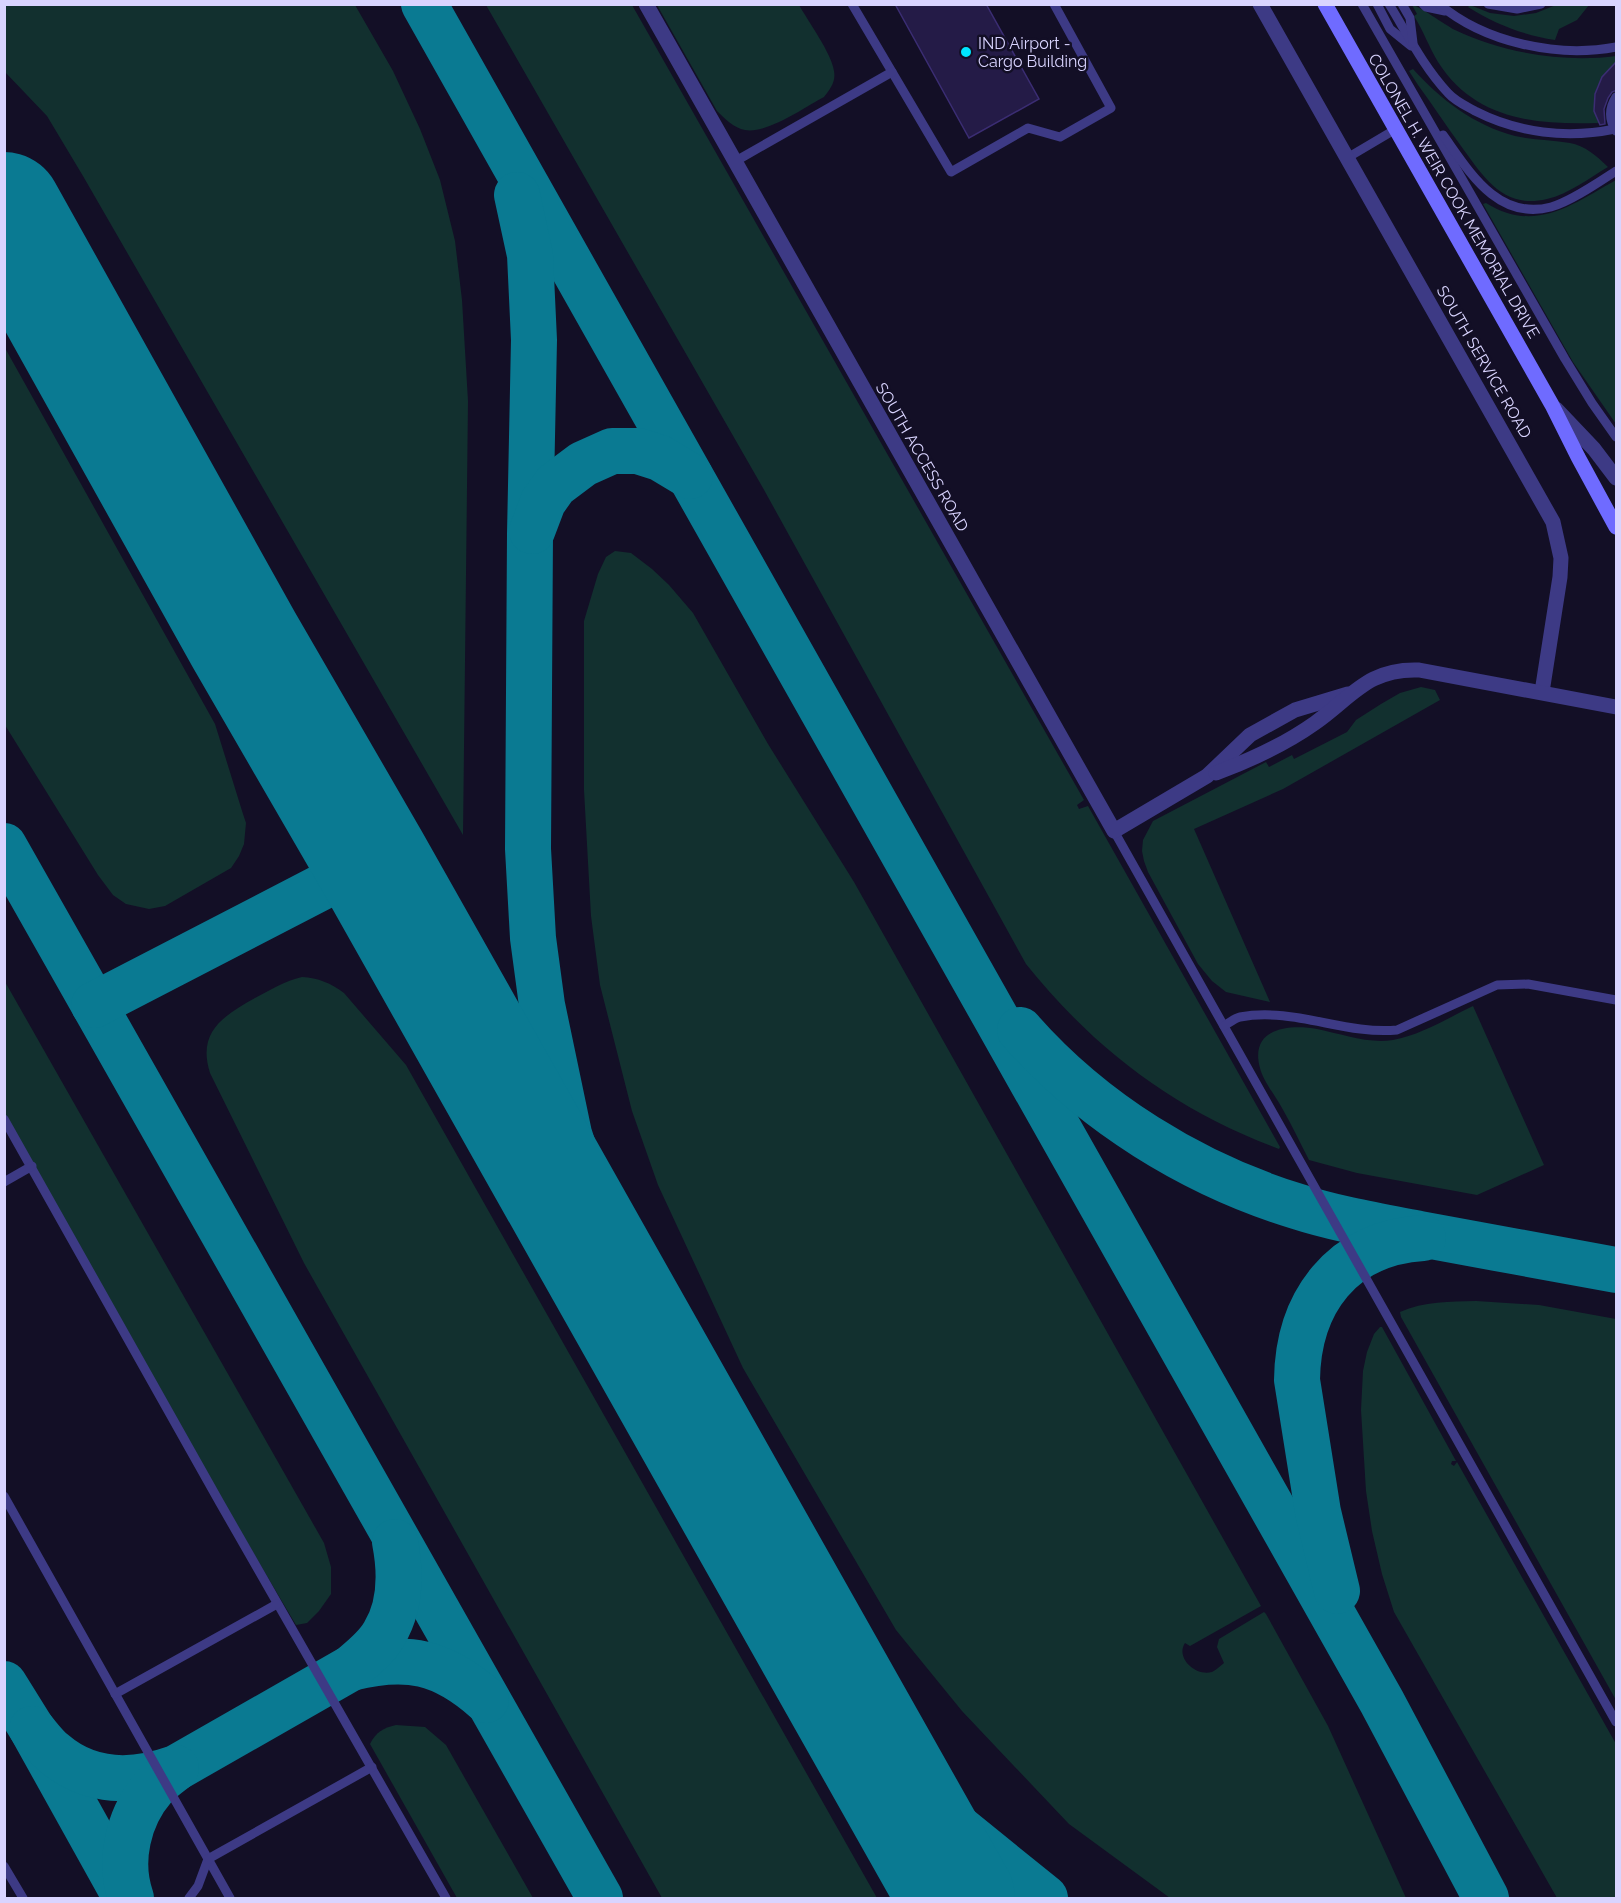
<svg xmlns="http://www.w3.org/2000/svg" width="1621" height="1903" viewBox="0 0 1621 1903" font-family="Raleway,sans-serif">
<rect width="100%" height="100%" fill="#130f26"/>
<g fill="#12302f">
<path d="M5,4L355,5L393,71L420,129L440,180L455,241L462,300L468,401L463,835L83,176L47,116L5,72Z"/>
<path d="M486,5H632L1084,800L1077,805L1079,809L1088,806L1280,1147L1279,1149C1175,1110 1096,1051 1026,964L763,488Z"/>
<path d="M657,5H799C808,21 832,54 834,71C836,82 830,89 824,97C805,107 767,134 745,130C734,128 725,119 717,111Z"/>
<path d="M1412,5C1418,5 1445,25 1455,30C1503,53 1564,63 1616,56V65C1596,78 1588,101 1599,123C1536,125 1475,120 1438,62C1429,47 1423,30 1414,16L1417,14Z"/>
<path d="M1470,5L1490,13L1514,16L1536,13L1556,5H1589L1577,20L1559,29L1555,40C1523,35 1495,24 1468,7Z"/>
<path d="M1413,69C1441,100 1474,125 1515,136C1533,140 1552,140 1570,143C1584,145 1598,157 1608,167C1589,178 1569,194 1547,199C1503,210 1483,176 1461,146C1446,126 1433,105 1418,85L1409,71Z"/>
<path d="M1616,180V424L1573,362L1483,204L1486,203C1535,234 1573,204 1616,180Z"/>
<path d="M5,348L215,724L243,814L246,823L244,844L239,856L231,868L165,906L149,909L126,904L113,895L98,875L5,725Z"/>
<path d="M615,551L631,553L652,569L669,585L693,613L768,744L854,882L1261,1606L1190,1646L1185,1643C1175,1658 1196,1677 1212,1672C1216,1670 1220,1666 1224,1663L1217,1647L1219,1639L1264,1612L1266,1614L1328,1726L1406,1898H1170L1069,1824L962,1711L896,1630L743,1368L658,1185L632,1111L600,985L591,916L584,790V621L598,574L606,557Z"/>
<path d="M1421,687L1435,690L1440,700L1283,789L1194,829L1270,1002L1226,992L1212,981L1198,964L1148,872L1144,861L1142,851L1143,840L1153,821L1266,762L1269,767L1292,755L1294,759L1347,732L1356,720L1381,704L1400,693Z"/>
<path d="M302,977C318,978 331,983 344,993L406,1065L877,1898H662L304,1263L210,1073C197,1032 223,1016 255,998C270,990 285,981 302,977Z"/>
<path d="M4,980L324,1543L331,1567V1594L319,1611L307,1623L296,1625L153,1383L5,1118Z"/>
<path d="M1473,1006L1544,1165L1477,1195L1357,1173L1309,1160C1300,1143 1292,1125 1282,1108C1275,1095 1263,1081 1260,1068C1249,1028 1289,1024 1317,1029C1342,1034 1368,1044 1393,1040C1421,1035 1448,1018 1473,1006Z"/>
<path d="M1476,1301L1539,1305L1616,1319V1700L1401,1317L1400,1312C1424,1301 1450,1302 1476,1301Z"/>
<path d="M1380,1327H1382L1456,1461H1452L1451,1464L1454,1466L1457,1462L1616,1744V1898H1557L1394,1612L1382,1574L1372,1531L1366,1491L1361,1410L1363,1371L1367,1352L1374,1334Z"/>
<path d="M396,1725L425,1727L446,1745L533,1898H457L370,1744C376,1732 383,1728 396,1725Z"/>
</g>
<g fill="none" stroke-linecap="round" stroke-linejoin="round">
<g stroke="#0a7a92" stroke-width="46">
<path d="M424,4L1382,1702L1486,1898"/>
<path d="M517,195L530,255L534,340L530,534L528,849L533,938L542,1005L569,1134L595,1215L628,1299L749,1529"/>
<path d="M532,531L543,502L555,485L583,464L612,451H638L660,458L690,476"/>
<path d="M4,846L600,1898"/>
<path d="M94,1005L372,861"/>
<path d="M1020,1030C1092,1112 1192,1174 1296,1206C1336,1219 1378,1226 1420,1234C1485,1246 1551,1258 1616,1270"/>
<path d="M1337,1591L1318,1512L1297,1380C1298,1302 1342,1243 1423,1238"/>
<path d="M351,1668C407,1654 442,1661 486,1700"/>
<path d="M828,1668L841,1692L940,1813L1045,1898"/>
<path d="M4,1684L32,1729L126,1898"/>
<path d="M32,1729C39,1737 46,1747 54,1753C90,1784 134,1783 176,1768L351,1668C363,1658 376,1648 384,1634C401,1606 401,1573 395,1542"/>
<path d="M131,1898C118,1861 128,1817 154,1787C160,1780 169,1774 176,1768"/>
</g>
<path stroke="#0a7a92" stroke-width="116" d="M4,210L244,640L372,861L957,1898"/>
</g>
<g fill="#241b47" stroke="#3b2d73" stroke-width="1.5">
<path d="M895,4H986L1039,99L969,138Z"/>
<path d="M1617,61V90L1612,92L1608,98L1604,109L1605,124L1600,125L1594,111L1595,94L1602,77Z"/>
</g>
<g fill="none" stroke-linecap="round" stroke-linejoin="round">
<g stroke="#3d3a85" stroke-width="9">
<path d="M852,4L951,172L1028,128L1060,137L1111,108L1054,4"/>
<path d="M1362,4L1565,359L1592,403L1616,437"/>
<path d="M1377,4L1390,29L1411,46"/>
<path d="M1389,4C1408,35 1423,66 1448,93C1455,101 1466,106 1475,111C1518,133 1567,139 1615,129"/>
<path d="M1402,4L1410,18L1413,43"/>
<path d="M1423,4L1426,7L1445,11"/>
<path d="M1439,4C1485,43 1558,58 1616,47"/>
<path d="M1488,4L1517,9L1541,4"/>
<path d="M1616,97C1609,108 1609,120 1616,131"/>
<path d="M1443,135C1469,171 1497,221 1551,207C1570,202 1599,182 1616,171"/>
<path d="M1347,158L1396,129"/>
<path d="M734,162L892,72"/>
<path d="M1114,831L1616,1722"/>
<path d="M1224,1026C1229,1023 1235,1018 1240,1017C1294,1007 1344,1035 1397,1030L1497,985L1528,984L1616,1000"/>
<path d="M4,1119L220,1503L446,1898"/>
<path d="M4,1182L32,1166"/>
<path d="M4,1496L230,1898"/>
<path d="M115,1694L277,1604"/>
<path d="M4,1866L23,1898"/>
<path d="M189,1898L198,1886L208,1859L372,1767"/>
</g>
<g stroke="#3d3a85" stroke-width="15">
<path d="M646,4L1114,831L1207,776L1250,735L1295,710L1348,694"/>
<path d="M1260,4L1553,522L1561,558L1560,577L1542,692"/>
<path d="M1556,409L1594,449L1616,478"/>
<path d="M1216,773C1251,760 1284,745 1315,723C1352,697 1368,668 1419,670L1616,707"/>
</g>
<path stroke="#6f6bff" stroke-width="15" d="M1325,4L1552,405L1578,457L1616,527"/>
</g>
<circle fill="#00e5ff" stroke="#130f26" stroke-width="2" cx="966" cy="52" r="6"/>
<g text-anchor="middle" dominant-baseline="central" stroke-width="5" stroke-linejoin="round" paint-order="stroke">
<g font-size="16" fill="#d9d4ff" stroke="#130f26" text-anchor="start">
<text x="978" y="43">IND Airport -<tspan x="978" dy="18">Cargo Building</tspan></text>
</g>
<g font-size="16" fill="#d9d4ff" stroke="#130f26">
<text transform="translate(1454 196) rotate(60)">COLONEL H. WEIR COOK MEMORIAL DRIVE</text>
<text transform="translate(1484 362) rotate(60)">SOUTH SERVICE ROAD</text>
<text transform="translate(922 457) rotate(60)">SOUTH ACCESS ROAD</text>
</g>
</g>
<rect width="1621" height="1903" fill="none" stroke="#d9d4ff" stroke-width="12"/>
</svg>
